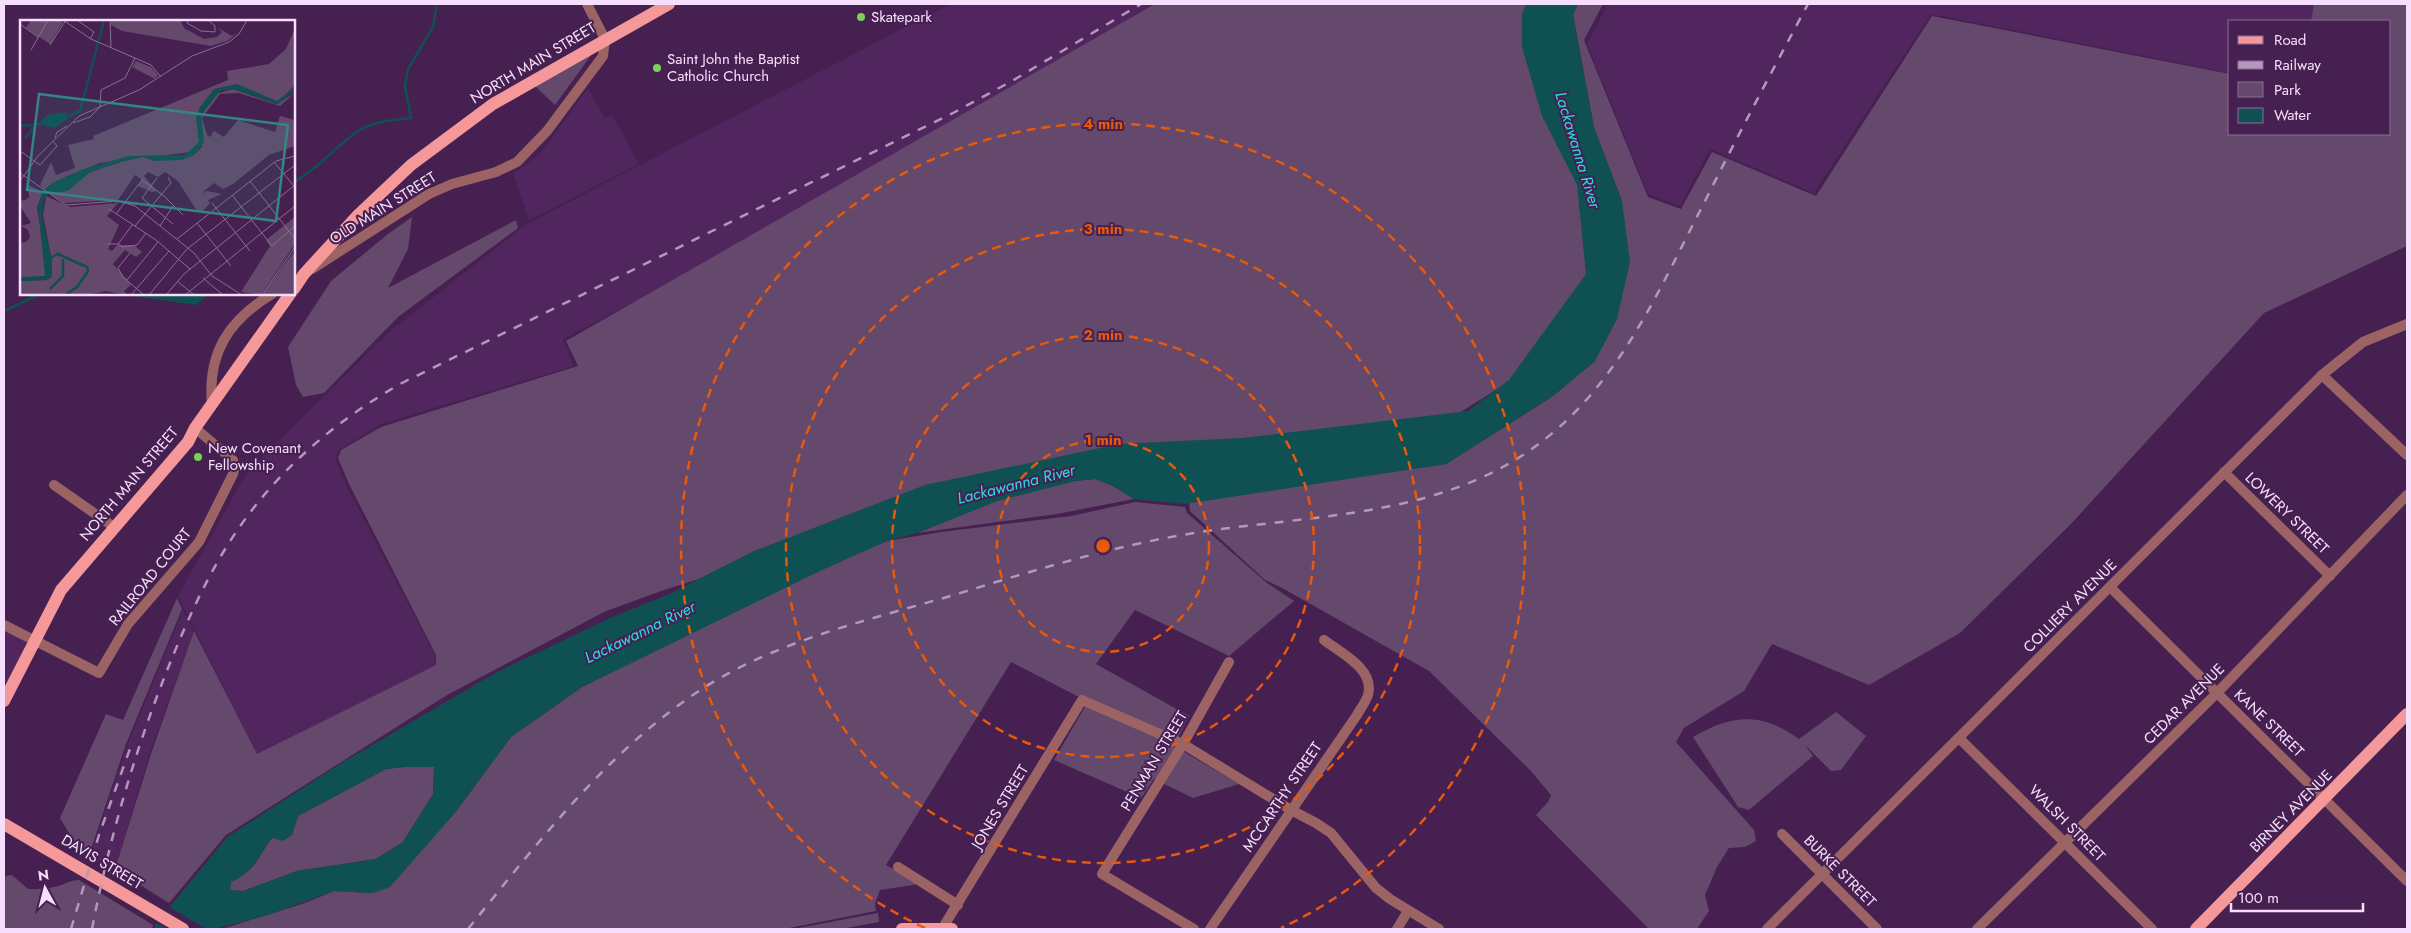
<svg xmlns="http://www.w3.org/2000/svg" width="2411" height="933" viewBox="0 0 2411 933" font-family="Jost,sans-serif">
<rect width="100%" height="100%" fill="#462050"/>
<g fill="#51265e">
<path d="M950,4H1174L729,253L563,339L574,366L381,424L340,449L335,458L346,485L435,655L436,665L257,754L178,596L246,474L388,333L525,225Z"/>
<path d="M1608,4H2314L2311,21H2230V73L1931,14L1814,193L1710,149L1680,206L1648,194L1587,44Z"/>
<path d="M588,88L605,118L612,115L639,164L529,220L513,173L528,164L544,149Z"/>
<path d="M183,610L194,631L150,752L114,872L89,857L127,746Z"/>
<path d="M4,627L31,641L4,694Z"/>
</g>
<g fill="#64496c">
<path d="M1155,4H1540L1587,188L1593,277L1515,378L1459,413L1213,449L843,533L661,591L604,612L447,695L226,835L169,903L115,869L151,754L194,631L257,754L436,665V655L349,484L338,458L341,450L381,427L578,366L566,341Z"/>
<path d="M1578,4H1603L1584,40L1648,197L1681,209L1712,152L1816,196L1932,16L2230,74V134H2390V21H2311L2314,4H2407V246L2264,313L2070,525L1960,633L1869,685L1772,644L1744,691L1684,728L1676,742L1754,830L1756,841L1745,847L1729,848L1717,867L1705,895L1709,911L1697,929L1648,928L1536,815L1548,802L1551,795L1530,770L1429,671L1284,589L1265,580L1190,511L1189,501L1446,464L1553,396L1595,361L1622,201L1594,128L1573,14Z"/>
<path d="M592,54L555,105L535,86Z"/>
<path d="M412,217L408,249L388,288L516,220L518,228L398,317L324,393L303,397L296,385L288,347L331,281L388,234Z"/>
<path d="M1096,479L1113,486L1134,499L1057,514L917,533L997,501L1074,481Z"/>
<path d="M1135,502L1185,507L1187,513L1267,583L1294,601L1229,656L1135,610L1096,664L1189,716L1174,746L1239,784L1193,798L1154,779L1141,798L1054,760L1090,698L1077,696L1011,662L886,865L920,884L880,890L875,904L876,911L784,929H222L305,903L334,891L373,893L454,814L511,737L582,687L830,565L887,541L941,532L1071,516Z"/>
<path d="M177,598L182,609L126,744L89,855L78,848L60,818L106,714L123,720Z"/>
<path d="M1836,712L1866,736L1841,770L1831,771L1804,744L1813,756L1749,810L1738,807L1693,737C1732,714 1762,712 1799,739Z"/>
<path d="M404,767H434L433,794L403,842L376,859L297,871L243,891L230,890L231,882C257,869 256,859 272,838L292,835L298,816L386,769Z"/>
<path d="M12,875L28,889C38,889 48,889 58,886C66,884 70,880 79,880L153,925L152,929H4V883L6,876Z"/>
<path d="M878,913L879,922L841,929H793Z"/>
</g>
<g fill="#0f5052" fill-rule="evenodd">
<path d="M1526,4H1578L1573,15L1594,128L1622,201L1630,262L1617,319L1595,361L1553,396L1446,464L1185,504L1134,499L1113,486L1096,479L1075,481L997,501L917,533L887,541L820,571L582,687L511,737L454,814L390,887L373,893L334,891L265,916L214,929H154L156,924L227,837L343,762L497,672L610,618L667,595L754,551L925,485L1119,444L1242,438L1468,411L1509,380L1586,274L1577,185L1542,116L1522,47V14ZM404,767H434L433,794L403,842L376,859L297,871L243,891L230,890L231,882C257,869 256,859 272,838L283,841L292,835L298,816L386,769Z"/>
<path d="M118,294H209L196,305Z"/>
</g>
<path fill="#462050" d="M167,906L207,929H167L154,922Z"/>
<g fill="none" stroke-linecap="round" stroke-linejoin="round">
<g stroke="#0f5052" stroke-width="2.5">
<path d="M294,182C318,169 335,147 358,131C373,121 394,120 411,118L405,86L408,69L433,27L437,4"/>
<path d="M4,311L40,294"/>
</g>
<g stroke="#9b6364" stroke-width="10">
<path d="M312,269L429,194L452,184L496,172L517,162L547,131L603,56L605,39L587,4"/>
<path d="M2322,375L2407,455"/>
<path d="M212,405C207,353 229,320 272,294"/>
<path d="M2224,472L2330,576"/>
<path d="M54,485L114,527"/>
<path d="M2110,587L2407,881"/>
<path d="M4,625L99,673L128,624L199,542L233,474L235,467L233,460L195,428"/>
<path d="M1959,738L2152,929"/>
<path d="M1782,834L1877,929"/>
<path d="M898,867L958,905"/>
<path d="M942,929L1082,700L1183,744L1291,810L1316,823L1331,833L1376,888L1390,899L1439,929"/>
<path d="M1194,929L1102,874L1183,744L1229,662"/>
<path d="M1210,929L1357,715C1360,709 1366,702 1368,695C1375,669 1341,653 1324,640"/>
<path d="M1397,929L1408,911"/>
<path d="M1767,929L2322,375L2363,342L2407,324"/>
<path d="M1977,929L2217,693L2407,495"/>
</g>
<g stroke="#f4989a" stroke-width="12">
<path d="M294,289L304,274L358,215L411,165L493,104L669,4"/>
<path d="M4,701L61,590L188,442L195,428L290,294"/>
<path d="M4,824L183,929"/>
<path d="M902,929H952"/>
<path d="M2196,929L2407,714"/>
</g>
<g stroke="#b498bc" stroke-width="2.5" stroke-dasharray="9 9" stroke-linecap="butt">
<path d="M71,929L99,835L131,746"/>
<path d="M92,929C109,840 134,753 168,668C189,616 212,564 246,518C287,462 342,417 402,383L953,113L1012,81L1141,4"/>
<path d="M468,929C533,849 598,763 683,702C763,643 863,622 957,594C1035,570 1113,546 1194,533C1320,513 1454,519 1556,430C1625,370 1662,284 1703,205C1737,137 1772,71 1808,4"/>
</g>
</g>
<g fill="none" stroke="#e8590c" stroke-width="2.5" stroke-dasharray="9 6">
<circle cx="1103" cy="546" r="106"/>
<circle cx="1103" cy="546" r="211"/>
<circle cx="1103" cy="546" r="317"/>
<path d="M925 928A422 422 0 1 1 1281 928"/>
</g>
<g fill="#78d258" stroke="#462050" stroke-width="2">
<circle cx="861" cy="17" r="5"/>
<circle cx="657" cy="68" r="5"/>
<circle cx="198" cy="457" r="5"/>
</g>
<g text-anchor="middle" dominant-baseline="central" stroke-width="4" stroke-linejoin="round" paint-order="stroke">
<g font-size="15" fill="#f6dffc" stroke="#462050" text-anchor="start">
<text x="871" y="17">Skatepark</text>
<text x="667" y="59">Saint John the Baptist<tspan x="667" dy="17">Catholic Church</tspan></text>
<text x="208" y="448">New Covenant<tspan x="208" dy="17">Fellowship</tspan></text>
</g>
<g font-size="15" fill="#f6dffc" stroke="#462050">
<text transform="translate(533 63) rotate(-31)">NORTH MAIN STREET</text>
<text transform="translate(383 208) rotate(-32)">OLD MAIN STREET</text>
<text transform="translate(129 484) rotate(-50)">NORTH MAIN STREET</text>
<text transform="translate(2287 513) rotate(44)">LOWERY STREET</text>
<text transform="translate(150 577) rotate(-51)">RAILROAD COURT</text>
<text transform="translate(2070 606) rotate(-45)">COLLIERY AVENUE</text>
<text transform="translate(2184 704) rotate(-45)">CEDAR AVENUE</text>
<text transform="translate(2269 723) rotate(44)">KANE STREET</text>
<text transform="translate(1154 761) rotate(-59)">PENMAN STREET</text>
<text transform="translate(1282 797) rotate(-56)">MCCARTHY STREET</text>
<text transform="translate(1000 807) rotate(-59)">JONES STREET</text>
<text transform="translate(2291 811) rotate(-45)">BIRNEY AVENUE</text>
<text transform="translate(2067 823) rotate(45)">WALSH STREET</text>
<text transform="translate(102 862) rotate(31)">DAVIS STREET</text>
<text transform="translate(1840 871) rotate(45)">BURKE STREET</text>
</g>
<g font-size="16" font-style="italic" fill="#2bdde3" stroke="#462050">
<text transform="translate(1578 150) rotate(73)">Lackawanna River</text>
<text transform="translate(1016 484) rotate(-14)">Lackawanna River</text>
<text transform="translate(640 632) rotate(-26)">Lackawanna River</text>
</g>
</g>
<g transform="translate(20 20)">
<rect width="275" height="275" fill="#462050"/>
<path d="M11,0H40L43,2L30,24L6,8ZM91,0H160L164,8L184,19L197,17L202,12L198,8L212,16L219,12L207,21L191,26L102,11L91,5ZM275,8V65L258,82L215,65L193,73L179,90L180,123L171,132L80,143L45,157L25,170L20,165L31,142L36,155L55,148L48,125L74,119L73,116L208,60L207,51L249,44L266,29ZM116,41L131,47L138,55L135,59L112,47ZM213,69L256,84L275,73L260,86L219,73L200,74L182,98L187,115L190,117L194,111L204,117L218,100L255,112L260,96L275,100V126L249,135L213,164L203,169L194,163L183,172L186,177L184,172L187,171L202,174L188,180L190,183L182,192L177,191L158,161L145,152L138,157L128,152L124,156L137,171L132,172L118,166L122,160L115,155L98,180L44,183L30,173L46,171L70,152L104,141L124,137L135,141L174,135L182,127L181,95L195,74ZM8,165L23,172L17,187L27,250L25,256L20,257H0V223L6,222L10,217L8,210L1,206L11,203L0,186L2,179L4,181L9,177ZM26,176L50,187L98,183L87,196L99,205L88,229L92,231L97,225H114L122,232L116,237L105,230L93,244L111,265L104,271L107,275L86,271L67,275H0V261L26,260L32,257V241L23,195ZM275,197V224L241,275L221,272L250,226L246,220ZM272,234H275V275H242Z" fill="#64496c"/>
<path d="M217,64L257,81L275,67V70L258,84L213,69L200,71L181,95L184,122L174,135L162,140L135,141L124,137L104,141L70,152L48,171L29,173L24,179L22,196L32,241V257L26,260L0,261V257L25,256L18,187L23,171L32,163L62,150L108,136L165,135L179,122L176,98L180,87L194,69ZM46,92L47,99L35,108L19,104L27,95Z" fill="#0f5052"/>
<path fill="none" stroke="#0f5052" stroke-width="2.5" d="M47,97L60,91L84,0M0,106L21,104M5,119L14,107M30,238L38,234L67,247L68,251L57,267L45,275M30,269L43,256V239"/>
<path fill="none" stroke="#8c6c95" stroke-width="1" d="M43,0L71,19L131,45L141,57M57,0L74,12L70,19M90,0L91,28M169,0L167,3L181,11L195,12V6L188,0M0,4L18,17M30,25L46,0M11,30L28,0M53,103L70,97L80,87L81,70L105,58L115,38M35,118L37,112L47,106M0,131L20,145L37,126L33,121M254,142L274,166M0,153L46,185L99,181L115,186L174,233L192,256L222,275M137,158L122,178L153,204M0,161L18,136L59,96L119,70L172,36L209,22L219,14L227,0M230,161L275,219M212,175L252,226L275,206M192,183L230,231M89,189L136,220L170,249M96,194L122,160L144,176L163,195M177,203L211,246M115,206L151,163L148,157M140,206L153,186M157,219L256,141L275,136M88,224H98L113,204M98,224L103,227L117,225L126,213M110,233L98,248L103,257L124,275M183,258L203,275M107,260L138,222M157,261L174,275M111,275L149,231M129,275L167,229L275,145M146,275L164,254L275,165M165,275L275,186M242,275L275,227"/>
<path fill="#328683" fill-opacity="0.15" stroke="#328683" stroke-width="2.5" d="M19,74L268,105L256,201L7,170Z"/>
<rect width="275" height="275" fill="none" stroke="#f6dffc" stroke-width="2.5"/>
</g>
<circle cx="1103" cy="546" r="8" fill="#e8590c" stroke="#462050" stroke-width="2.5"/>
<g font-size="15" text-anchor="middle" font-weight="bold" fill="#e8590c" stroke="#462050" stroke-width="4" stroke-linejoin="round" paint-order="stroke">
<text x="1103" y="129">4 min</text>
<text x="1103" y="234">3 min</text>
<text x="1103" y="340">2 min</text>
<text x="1103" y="445">1 min</text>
</g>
<rect width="2411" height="933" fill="none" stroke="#f6dffc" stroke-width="10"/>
<rect x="2228" y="20" width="162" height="115" fill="#462050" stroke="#8c6c95"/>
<rect x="2238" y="36" width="25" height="8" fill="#f4989a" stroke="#8c6c95"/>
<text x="2274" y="45" font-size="15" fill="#f6dffc">Road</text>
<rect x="2238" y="61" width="25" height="8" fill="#b498bc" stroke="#8c6c95"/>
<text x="2274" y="70" font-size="15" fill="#f6dffc">Railway</text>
<rect x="2238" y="82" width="25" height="15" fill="#64496c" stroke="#8c6c95"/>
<text x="2274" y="95" font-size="15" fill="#f6dffc">Park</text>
<rect x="2238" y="108" width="25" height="15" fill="#0f5052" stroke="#8c6c95"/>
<text x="2274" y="120" font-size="15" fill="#f6dffc">Water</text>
<g transform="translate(45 888) rotate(353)" stroke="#462050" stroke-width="4" paint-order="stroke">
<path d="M0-4L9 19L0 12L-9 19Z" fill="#f6dffc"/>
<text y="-8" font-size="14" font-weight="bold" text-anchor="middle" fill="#f6dffc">N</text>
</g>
<path d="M2231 903v8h132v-8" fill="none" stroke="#f6dffc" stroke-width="2.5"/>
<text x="2238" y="903" font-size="15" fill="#f6dffc" stroke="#462050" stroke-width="4" paint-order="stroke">100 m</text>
</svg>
